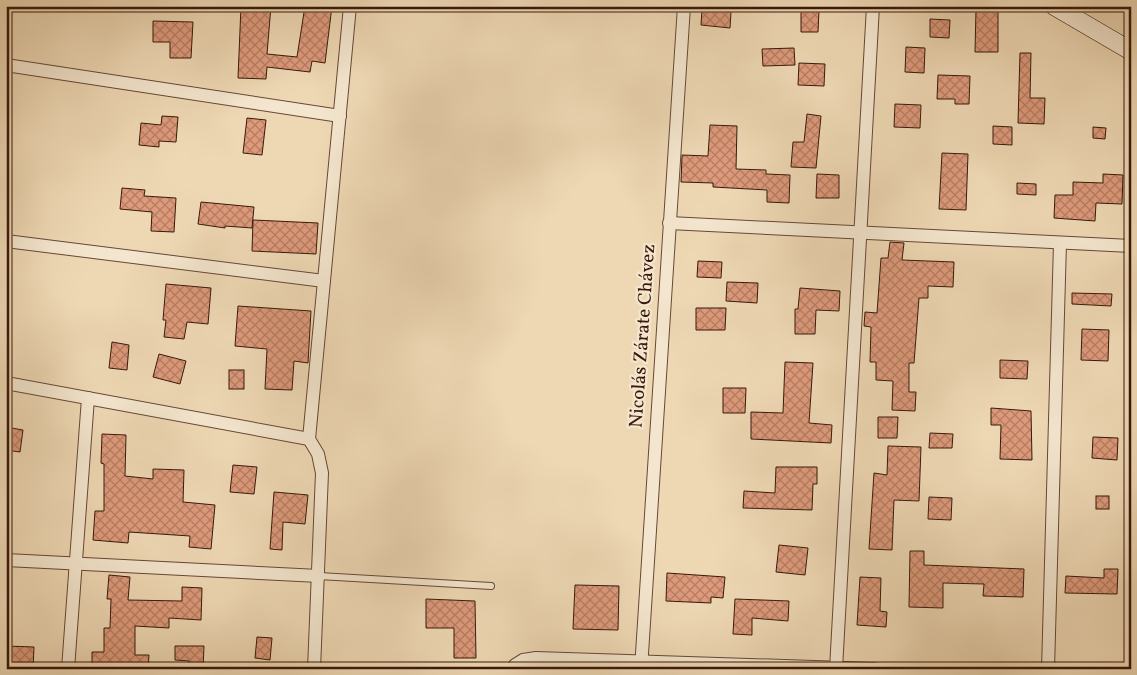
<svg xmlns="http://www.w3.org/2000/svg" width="1137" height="675" viewBox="0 0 1137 675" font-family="Vollkorn,serif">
<defs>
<pattern id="building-cross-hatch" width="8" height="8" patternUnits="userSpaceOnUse" patternTransform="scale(1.25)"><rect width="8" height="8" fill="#de9a7b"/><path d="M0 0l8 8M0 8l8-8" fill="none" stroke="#b57d63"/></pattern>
</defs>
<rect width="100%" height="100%" fill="#eed8b4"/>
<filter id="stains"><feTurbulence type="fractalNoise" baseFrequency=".004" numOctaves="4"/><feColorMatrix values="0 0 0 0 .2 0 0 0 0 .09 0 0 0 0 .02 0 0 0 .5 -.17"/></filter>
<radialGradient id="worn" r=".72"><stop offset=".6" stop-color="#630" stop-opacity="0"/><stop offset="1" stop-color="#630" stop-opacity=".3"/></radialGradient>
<g fill="url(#building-cross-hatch)" stroke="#39180b">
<path d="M241,6H271L267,54L297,57L305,6H332L325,63L312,61L310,72L267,67L266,79L238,78Z"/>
<path d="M702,9L731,12L730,28L701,25Z"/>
<path d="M976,9H998V52H975Z"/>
<path d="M801,10H819L818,32H801Z"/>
<path d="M930,19L950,20L949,38L930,37Z"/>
<path d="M153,21L193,22L191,58H170V42H153Z"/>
<path d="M906,47L925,48L924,73L905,72Z"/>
<path d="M794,48L795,65L763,66L762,49Z"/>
<path d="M1020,53H1031L1030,98H1045L1044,124L1018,123Z"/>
<path d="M799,63L825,64L824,86L798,85Z"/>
<path d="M938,75L970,76L969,104H955V99H937Z"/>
<path d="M895,104L921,105L920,128L894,127Z"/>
<path d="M807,114L821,116L816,168L791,167L793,142H804Z"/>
<path d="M162,116L178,117L176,142L159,141V147L139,145L141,123L161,125Z"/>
<path d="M247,118L266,120L262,155L243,153Z"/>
<path d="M710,125L737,126L736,169L766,170V174L790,175L789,203L767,202V190L713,187V183L681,182L682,155L708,156Z"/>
<path d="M993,126L1012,127V145L993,144Z"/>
<path d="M1093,127L1106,128L1105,139L1093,138Z"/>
<path d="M942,153L968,154L966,210L939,209Z"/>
<path d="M817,174L839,175V198H816Z"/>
<path d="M1103,174L1123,175L1122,204L1096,203L1095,221L1054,218L1055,195H1073V182L1103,183Z"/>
<path d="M1017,183L1036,184V195L1017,194Z"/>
<path d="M122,188L145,190L144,196L176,198L174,232L151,231L152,212L120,209Z"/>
<path d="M201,202L254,207L252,228L225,226V228L198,224Z"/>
<path d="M253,220L318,223L316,254L252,251Z"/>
<path d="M890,242L904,243L902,260L954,262L953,287L928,286V298H919L914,363H909V392H916L915,411L892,410L893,381L876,380V362H870L871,327L864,326L865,312L877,313L881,258H888Z"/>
<path d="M698,261L722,262L721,278L697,277Z"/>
<path d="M727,282L758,283L757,303L726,301Z"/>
<path d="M166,284L211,288L208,324L187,322L184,339L164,337L166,320H163Z"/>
<path d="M800,288L840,291L839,311L816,310L815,334H795V309H798Z"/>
<path d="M1072,293L1112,294L1111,306L1072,304Z"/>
<path d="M238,306L311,311L308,363L294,361L292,390L265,389L267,349L235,346Z"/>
<path d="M696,308H726L725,330H696Z"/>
<path d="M1082,329L1109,330L1108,361L1081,360Z"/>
<path d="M112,342L129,345L127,370L109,368Z"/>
<path d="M159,354L186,361L180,384L153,377Z"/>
<path d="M1000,360L1028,361L1027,379L1000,378Z"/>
<path d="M785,362L813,363L809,423L832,425L831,443L751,439V412L783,413Z"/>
<rect x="229" y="370" width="15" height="19"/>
<path d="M723,388H746L745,413H723Z"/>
<path d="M991,408L1031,411L1032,460L1000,459L1001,425H991Z"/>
<path d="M878,417H898L897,438H878Z"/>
<path d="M6,427L23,430L20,452L6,450Z"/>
<path d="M930,433L953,434L952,448H929Z"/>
<path d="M102,434L126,435L125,476L153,479V469L184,470L183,502L215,505L211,549L189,547L190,536L129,532L128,543L93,540L95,511H104V464L101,463Z"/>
<path d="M1093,437L1118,438L1117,460L1092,458Z"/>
<path d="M888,446L921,447L919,501L894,500L892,550L869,549L874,473L887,475Z"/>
<path d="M233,465L257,467L254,494L230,492Z"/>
<path d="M776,467H817V484H813L812,510L743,508L744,491L775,493Z"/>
<path d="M274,492L308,495L305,524L283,522L282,550L270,549Z"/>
<rect x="1096" y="496" width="13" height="13"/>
<path d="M929,497L952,498L951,520L928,519Z"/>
<path d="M779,545L808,548L805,575L776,572Z"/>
<path d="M910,551H924V565L1024,569L1023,597L983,596L984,584L943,583V608L909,607Z"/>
<path d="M1104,569H1118L1117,594L1065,593L1066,576L1104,578Z"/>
<path d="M667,573L725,577L723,598L711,597V603L666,601Z"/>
<path d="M109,575L130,577L128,600L182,601V587L202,588L201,620L169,618V628L135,626V655H149L148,669H92V652H104V628H110L111,599H107Z"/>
<path d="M860,577L881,578L880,611L887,612L886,627L857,625Z"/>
<path d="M575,585L619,586L618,630L573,629Z"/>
<path d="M426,599L475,601L476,658H454V628H426Z"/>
<path d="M735,599L789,601L788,621L752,618V635L733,634Z"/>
<path d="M257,637L272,638L270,660L255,658Z"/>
<path d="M6,646L34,647L33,669H6Z"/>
<path d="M175,646H204L203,669H189V661L175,660Z"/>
</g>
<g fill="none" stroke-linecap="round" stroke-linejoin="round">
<g stroke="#664835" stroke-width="8">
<path id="lane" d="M319,576L491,586"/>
</g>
<g stroke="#664835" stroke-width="14">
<g id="street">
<path d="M6,65L340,116"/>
<path d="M669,223L1131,246"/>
<path d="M6,241L324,281"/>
<path d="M6,383L309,439"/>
<path d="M6,560L319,576"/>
<path d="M68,669L88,398"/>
<path d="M314,669L322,473L318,454L309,439L350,6"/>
<path d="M514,669L515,665L523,660L536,658L874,669"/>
<path d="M641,669L684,6"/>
<path d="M836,669L873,6"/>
<path d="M1048,669L1060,243"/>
</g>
</g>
<g stroke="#39180b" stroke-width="19">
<path id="secondary" d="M1054,6L1131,51"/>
</g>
<use href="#lane" stroke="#f4e6ce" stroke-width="6"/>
<use href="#street" stroke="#f4e6ce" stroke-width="12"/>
<use href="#secondary" stroke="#f4e6ce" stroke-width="18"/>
</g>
<g text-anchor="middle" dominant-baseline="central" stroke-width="4.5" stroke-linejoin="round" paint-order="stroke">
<g font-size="19" fill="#39180b" stroke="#f4e6ce">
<text transform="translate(643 336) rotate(-86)">Nicolás Zárate Chávez</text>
</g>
</g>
<rect width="1137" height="675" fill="none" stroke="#eed8b4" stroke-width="25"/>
<rect x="8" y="8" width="1122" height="660" fill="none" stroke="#39180b" stroke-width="2.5"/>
<rect x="12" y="12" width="1112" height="650" fill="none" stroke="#39180b"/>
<rect width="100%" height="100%" filter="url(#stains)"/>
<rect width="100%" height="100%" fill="url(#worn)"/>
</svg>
